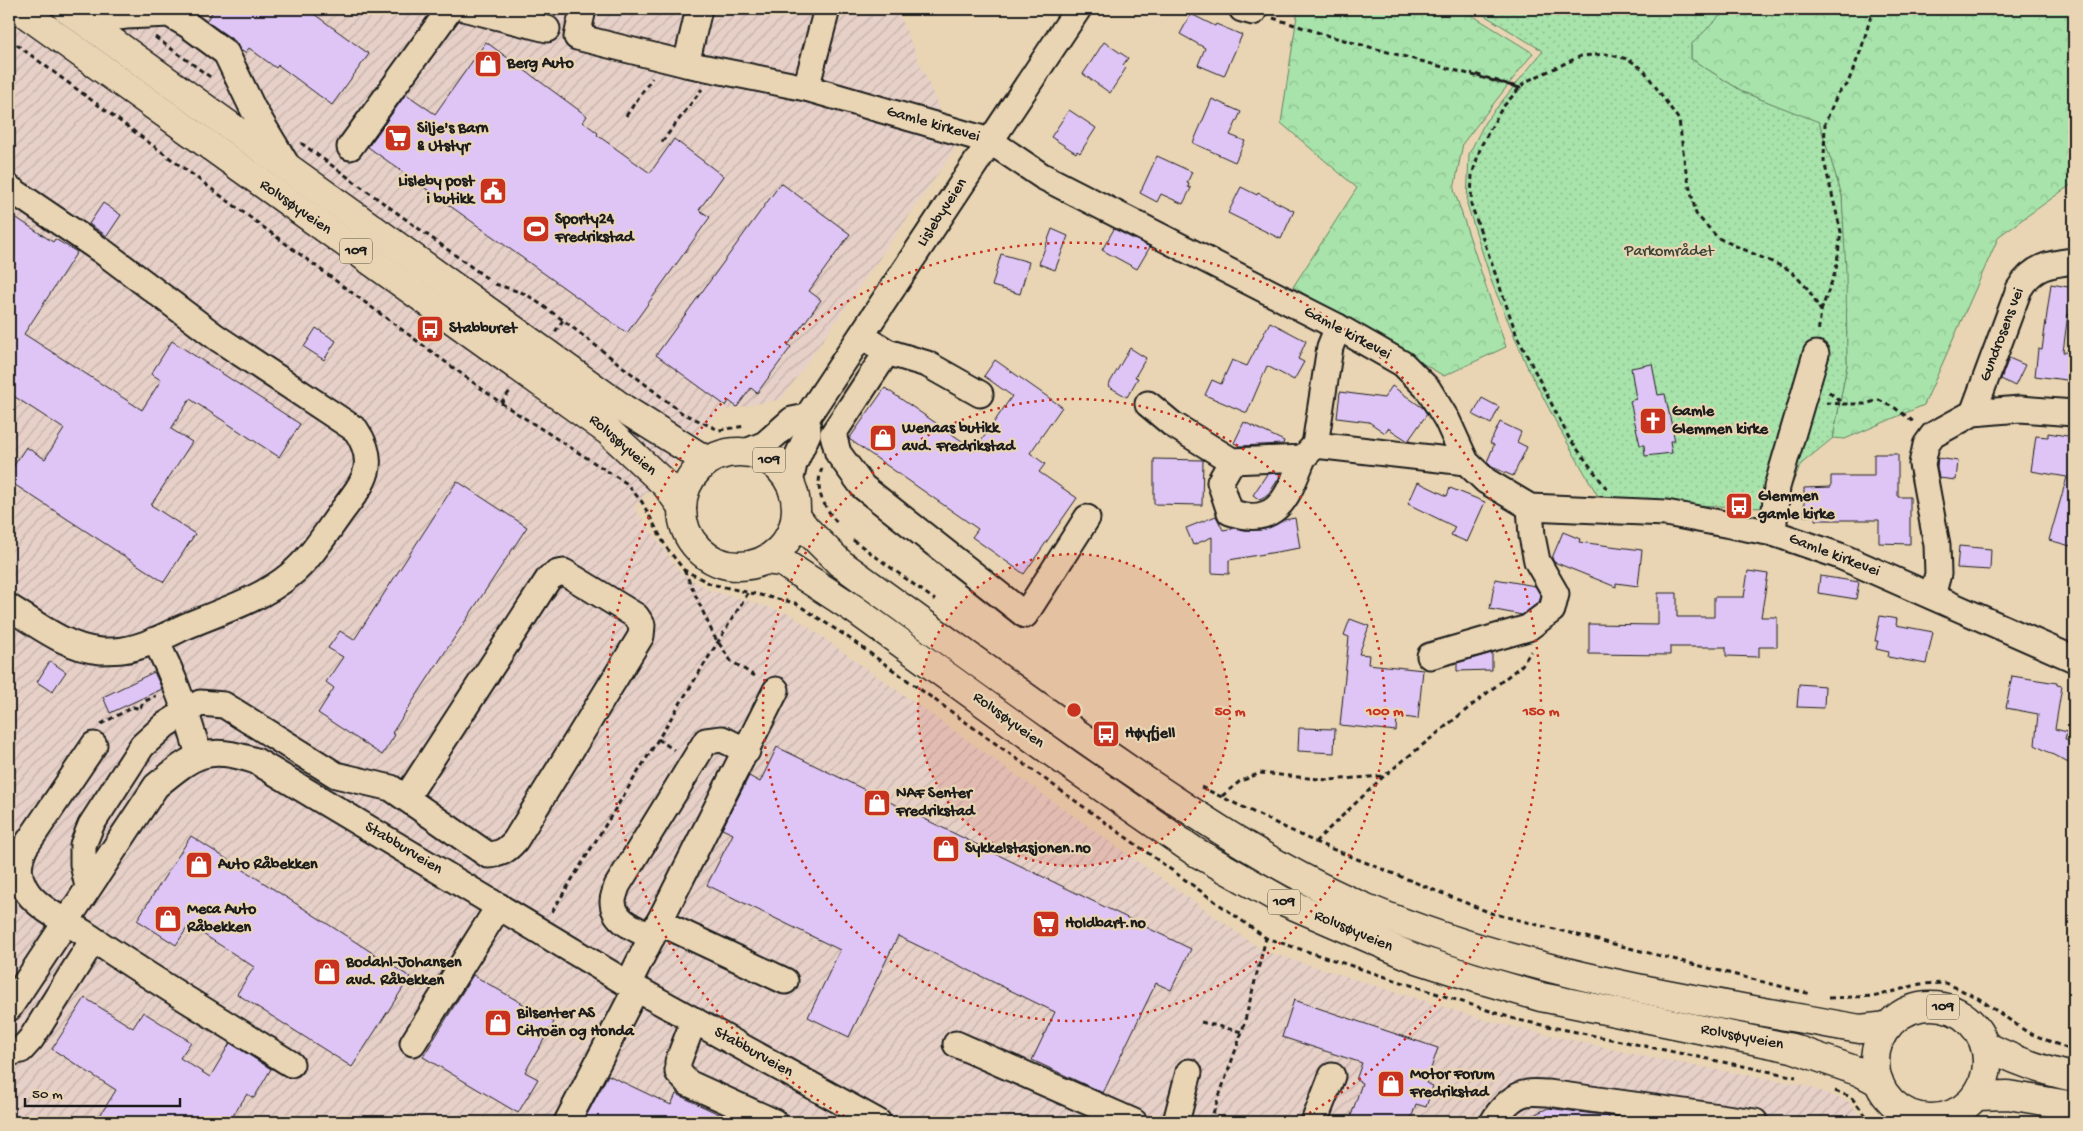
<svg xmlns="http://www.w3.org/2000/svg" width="2083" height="1131" viewBox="0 0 2083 1131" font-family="'Gochi Hand',sans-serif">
<defs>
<pattern id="industrial-furrows" width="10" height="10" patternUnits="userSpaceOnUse" patternTransform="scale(1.25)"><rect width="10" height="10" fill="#e6d0c7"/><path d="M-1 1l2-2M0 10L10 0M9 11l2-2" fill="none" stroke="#c5b2aa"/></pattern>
<pattern id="forest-crowns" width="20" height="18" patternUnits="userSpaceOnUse" patternTransform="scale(1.25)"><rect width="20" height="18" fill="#a7e3aa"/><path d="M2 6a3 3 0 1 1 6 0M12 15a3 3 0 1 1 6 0" fill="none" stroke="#8fc292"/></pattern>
<pattern id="park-dots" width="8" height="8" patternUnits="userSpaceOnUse" patternTransform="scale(1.25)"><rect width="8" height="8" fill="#a7e3aa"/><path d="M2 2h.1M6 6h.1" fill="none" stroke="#8fc292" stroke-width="1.8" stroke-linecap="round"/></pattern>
</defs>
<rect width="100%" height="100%" fill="#e9d5b3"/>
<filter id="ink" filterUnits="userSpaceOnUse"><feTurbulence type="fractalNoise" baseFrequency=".02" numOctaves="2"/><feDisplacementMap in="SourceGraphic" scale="10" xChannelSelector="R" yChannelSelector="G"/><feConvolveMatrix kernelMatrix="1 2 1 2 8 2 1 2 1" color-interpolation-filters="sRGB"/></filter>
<g filter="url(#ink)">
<path fill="url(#industrial-furrows)" d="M9,9H897L956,148L782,399L720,411L634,507L681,573L711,591L736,597L790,614L1262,950L1489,1021L1646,1057L1805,1085L1848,1101L1865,1122H9Z"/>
<g fill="url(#forest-crowns)" stroke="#628063">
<path d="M1298,9H1462L1533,53L1463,143L1454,190L1506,347L1444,376L1293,287L1357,188L1281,123Z"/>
<path d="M1727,9H2074V154L2072,184L1999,236L1924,405L1845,439L1833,438L1847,365L1842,196L1819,123L1745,93L1691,59V45Z"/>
</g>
<path fill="url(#park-dots)" stroke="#628063" d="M1474,9H1727L1691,45V59L1745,93L1819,122L1842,196L1846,272L1847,365L1833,438L1801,464L1781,509L1697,505L1599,498L1559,428L1527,366L1492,283L1467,204L1469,154L1485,122L1543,51Z"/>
<g fill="#dec5f5" stroke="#1c1c1c">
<path d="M215,9H307L369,54L332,105L278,65L276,68L249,48L245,53L240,50L235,41L206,21Z"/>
<path d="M1191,14L1215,26L1216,24L1242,35L1224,76L1198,65L1205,48L1180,34Z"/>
<path d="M486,42L587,116L583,122L598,133L597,135L650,173L674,139L723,176L699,210L710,217L627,333L368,147L406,94L435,114Z"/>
<path d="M1104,42L1128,58L1123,65L1126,68L1110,93L1083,74Z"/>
<path d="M1212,99L1241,112L1230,135L1245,141L1235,162L1193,143Z"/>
<path d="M1069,110L1096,128L1080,153L1077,151L1076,153L1051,137Z"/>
<path d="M1157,156L1192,172L1187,183L1189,184L1188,187L1191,188L1183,204L1161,194L1157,202L1140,193Z"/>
<path d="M781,183L850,234L809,291L821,300L788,345L791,347L757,393L751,388L737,407L729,401L726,406L656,355Z"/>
<path d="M1241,187L1257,195L1258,193L1294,211L1281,239L1228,213Z"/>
<path d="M103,203L121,215L107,236L89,224Z"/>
<path d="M9,213L53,242L55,239L77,252L24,334L142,410L161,380L151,374L172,341L300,424L279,457L190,399L171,429L192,442L151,505L195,534L164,582L9,481V473L26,447L45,459L64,429L9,393Z"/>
<path d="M1052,229L1068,236L1055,270L1039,264Z"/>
<path d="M1114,229L1150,247L1137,269L1102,250Z"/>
<path d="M1001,254L1029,262L1020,294L992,286Z"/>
<path d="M2051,284L2074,288V315L2068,314L2063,352L2074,353V381L2035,376L2038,349L2042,350Z"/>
<path d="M1270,322L1306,341L1298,359L1304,362L1294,380L1267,366L1247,413L1205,395L1212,380L1221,384L1232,360L1247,366Z"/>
<path d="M316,328L336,341L324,360L304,347Z"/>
<path d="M1130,348L1146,358L1135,377L1138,378L1127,397L1108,386Z"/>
<path d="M2009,358L2025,365L2015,386L2001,379Z"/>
<path d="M995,360L1062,407L1030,453L1045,464L1039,472L1077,498L1024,574L972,537L978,529L849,439L885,388L975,450L1012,396L984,376Z"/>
<path d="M1652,364L1658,395L1665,394L1675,441H1670L1672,453L1645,456L1644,445H1640L1630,401L1636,399L1631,368Z"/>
<path d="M1392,386L1423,408L1427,414L1408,441L1388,428L1385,433L1369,422L1337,418L1340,392L1384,398Z"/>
<path d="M1482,398L1499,407L1491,424L1473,415Z"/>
<path d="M1244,422L1284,441L1283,444L1240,446L1234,443Z"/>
<path d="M1500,422L1521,432L1517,442L1527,447L1513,476L1492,467L1487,462L1494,445L1490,443Z"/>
<path d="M2048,433L2074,437V547L2049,540L2067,477L2031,471L2036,436L2048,437Z"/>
<path d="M1874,454H1898V497H1910V544L1879,543V520H1815V516H1804V488L1831,487V476H1874Z"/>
<path d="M1938,458L1958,461L1956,480L1939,478L1937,467Z"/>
<path d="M1154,459L1203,460L1202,505L1154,504Z"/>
<path d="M1280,473L1279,478L1268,495L1260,500L1253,495L1267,474Z"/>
<path d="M457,481L527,527L392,733L395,735L382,755L318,713L334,688L326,682L343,657L328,648L340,631L354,640Z"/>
<path d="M1418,482L1447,496L1450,488L1485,502L1467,542L1451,535L1455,527L1408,504Z"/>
<path d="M1216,516L1223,530L1235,528L1246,530L1264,529L1284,520L1295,518L1300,548L1229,560V574L1212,573V537L1193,545L1186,528Z"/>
<path d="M1563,532L1580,539L1579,542L1642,550L1638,586L1616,583V587L1554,562L1552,558Z"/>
<path d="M1959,546L1991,549L1990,570L1957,568Z"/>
<path d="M1748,571L1768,574L1761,617H1777V647H1759V657L1726,656V647H1670V655L1589,654V624L1658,625V593H1677V617H1714V597H1744Z"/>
<path d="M1820,576L1859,582L1856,599L1818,593Z"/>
<path d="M1495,579L1535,586L1541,596L1539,602L1522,615L1490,609Z"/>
<path d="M1880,616L1897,619L1896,625L1933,632L1926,664L1888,657L1889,652L1876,649L1878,641H1875Z"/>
<path d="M1350,619L1369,626L1359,654L1369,655L1368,664L1423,670L1418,719L1397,716L1396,731L1340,725L1349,637L1344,635Z"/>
<path d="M1492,653V670L1457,671V663Z"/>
<path d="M50,661L66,672L52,692L37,682Z"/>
<path d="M154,672L162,689L110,713L103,697Z"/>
<path d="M2012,676L2057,683V685L2062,686L2055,729L2067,732L2065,740L2074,742V766L2035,745L2038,714L2006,708Z"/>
<path d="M1799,684L1825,686L1824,708L1797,707Z"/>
<path d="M1299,728L1335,729L1334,753L1298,751Z"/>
<path d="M777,747L1191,949L1171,990L1156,983L1103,1093L1032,1060L1055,1012L898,936L849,1037L808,1017L840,950L707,885L733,834L722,829L749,776L760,782Z"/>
<path d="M191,836L410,977L352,1067L237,994L254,967L189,925L176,945L137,920Z"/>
<path d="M473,975L554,1022L525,1072L538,1079L518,1113L423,1057Z"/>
<path d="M85,998L133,1028L143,1012L191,1042L180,1058L210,1077L230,1043L271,1069L254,1098L247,1094L229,1122H96L116,1090L52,1049Z"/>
<path d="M1294,1000L1438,1048L1426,1083L1433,1086L1426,1107L1416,1104L1410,1122H1349L1362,1083L1356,1080L1362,1063L1282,1037Z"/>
<path d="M608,1075L671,1105L676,1094L736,1122H583Z"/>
<path d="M1548,1108L1609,1116L1608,1122H1519Z"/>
</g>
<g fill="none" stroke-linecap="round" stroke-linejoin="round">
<g stroke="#1c1c1c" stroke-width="29">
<g id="minor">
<path d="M467,9L547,29"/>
<path d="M583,9L577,37L686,64L806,88L990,141L1042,176L1338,327L1403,364L1428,389L1447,420L1466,462L1486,481L1530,507L1666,513L1773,533L1840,556L2074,659"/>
<path d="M1242,9L1253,12"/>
<path d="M84,21L126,16L169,14L188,25L226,53L253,109L288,167"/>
<path d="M686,64L699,9"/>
<path d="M806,88L827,9"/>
<path d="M350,147L450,9"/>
<path d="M9,188L102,251L216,337L356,430C379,464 364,482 342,511C326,533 311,558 290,575C260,600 219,612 184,627C165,636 144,647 123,650C116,651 108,651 101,651C68,649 36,624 9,607"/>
<path d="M873,343L887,352L927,364L980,394"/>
<path d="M887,352L833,434L838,453L863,487L1025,615L1087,518"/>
<path d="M1148,404L1172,424L1232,461"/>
<path d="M1973,413L2019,289C2033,266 2049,264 2074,261"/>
<path d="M1315,445L1330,347L1338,327"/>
<path d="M746,452L765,444L792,420L807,417"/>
<path d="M1303,458C1288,495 1278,529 1230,512L1220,482L1232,461L1303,458L1315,445L1466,462"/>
<path d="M790,482L794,464L808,433L807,417L1078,9"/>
<path d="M1773,533L1777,487L1816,354"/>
<path d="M1932,596L1938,574L1937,545L1922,464L1926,445L1933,435L1973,413L2020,409L2074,413"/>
<path d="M155,640C175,677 187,715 199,755"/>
<path d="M1430,656L1528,628L1552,610L1556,594L1537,561L1532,536L1530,507"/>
<path d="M94,745L25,847C17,864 17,877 28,893C41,910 66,921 84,933C151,979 222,1021 291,1064"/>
<path d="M88,887L83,864V845L91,825L142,746L165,725L200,703L224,705L336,775L391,788L488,855C501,854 506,851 515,841L641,636L642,625L636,616L564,572L558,573L549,578L406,798"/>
<path d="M659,922L785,981"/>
<path d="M652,937C637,929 613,922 613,901C613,897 616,890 617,886L706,741L722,739L747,751"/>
<path d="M628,984L776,690"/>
<path d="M9,1008L156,786C195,754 206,745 256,761L628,984L878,1122"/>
<path d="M694,1020L678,1062V1072L688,1083L774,1122"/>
<path d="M413,1043L499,906"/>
<path d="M956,1044L1134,1122"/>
<path d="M9,1053L21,1050L31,1039L93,940"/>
<path d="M1899,1109L1901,1122"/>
<path d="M567,1122L636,989"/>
<path d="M1176,1122L1189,1072"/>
<path d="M1314,1122L1332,1076"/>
<path d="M1493,1122C1499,1111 1513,1095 1527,1093C1534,1092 1541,1093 1548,1093L1755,1122"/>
<path d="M1941,1122L1943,1118"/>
</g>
</g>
<g stroke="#1c1c1c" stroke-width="31">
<g id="major">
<path d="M19,9L608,431L666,485L682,507"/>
<path d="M67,9L624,409L707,461"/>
<circle cx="739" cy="509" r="57"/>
<path d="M796,516L806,529L840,563C937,633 1034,705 1134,773C1208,823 1283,873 1366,908C1524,974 1693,999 1860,1029L1888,1026"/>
<path d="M765,560L782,562L854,609L1067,763L1194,851L1281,900L1417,959L1476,978L1541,997L1792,1048L1860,1072L1879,1082"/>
<circle cx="1931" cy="1062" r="56"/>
<path d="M1986,1046C2014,1060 2043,1071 2074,1077"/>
<path d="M1977,1096L2008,1095L2074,1106"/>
</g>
</g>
<g stroke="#1c1c1c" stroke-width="3" stroke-dasharray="5 4" stroke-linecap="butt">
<path d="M1273,18L1329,36L1520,88L1471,73"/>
<path d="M155,37L213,79"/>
<path d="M9,39L501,403L626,483L642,502L666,547L684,570L711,584L795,603L846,636L1266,938L1518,1020L1796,1077"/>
<path d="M626,116L652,78"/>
<path d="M662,142L702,89"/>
<path d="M301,143L488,279"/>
<path d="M495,284L526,294L563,320L682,413L719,430L746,426"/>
<path d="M1821,311L1836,270L1841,232L1824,161L1825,123L1838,93L1847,85L1861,50L1873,9"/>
<path d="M555,332L563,320"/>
<path d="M1829,392L1843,404H1865L1879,400L1895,408L1914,422"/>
<path d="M1829,392L1843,404"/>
<path d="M501,403L510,391"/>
<path d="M1826,403L1842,404"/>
<path d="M822,468C814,491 823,504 837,523"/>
<path d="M1607,489L1569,438L1517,336L1471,204L1472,175L1481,146L1502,108L1525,82L1581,56L1606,54L1628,59L1643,69L1679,120L1685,166L1696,214L1718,238L1790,270L1808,289L1821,311L1818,334"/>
<path d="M853,540L935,600"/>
<path d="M684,570L714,636L731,661L758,678"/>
<path d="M101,724L133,707L140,709L143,702L156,696"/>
<path d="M658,739L674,750"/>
<path d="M1201,787L1315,842L1491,913L1811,994"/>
<path d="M1222,796L1239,782L1260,773L1328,780L1384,776"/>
<path d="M1315,842L1384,776L1522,665L1531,651"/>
<path d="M552,912L748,593"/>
<path d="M1829,998L1877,996L1920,984L1946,983L1978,998L2027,1032L2071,1050"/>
<path d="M1201,1022L1242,1032"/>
<path d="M1835,1091L1851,1097L1871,1122"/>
<path d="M1210,1122L1242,1032L1266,938"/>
</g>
<use href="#minor" stroke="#e9d5b3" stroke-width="25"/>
<use href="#major" stroke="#e9d5b3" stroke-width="28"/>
</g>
</g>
<circle cx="1074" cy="710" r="156" fill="#c8321e" fill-opacity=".12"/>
<g fill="none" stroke="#c8321e" stroke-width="2.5" stroke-dasharray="2.5 5">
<circle cx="1074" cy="710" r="156"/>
<circle cx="1074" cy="710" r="311"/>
<path d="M851 1120A467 467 0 1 1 1297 1120"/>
</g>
<defs>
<g id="shop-square" transform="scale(1.4375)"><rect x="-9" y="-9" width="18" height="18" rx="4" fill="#c8321e" stroke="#e9d5b3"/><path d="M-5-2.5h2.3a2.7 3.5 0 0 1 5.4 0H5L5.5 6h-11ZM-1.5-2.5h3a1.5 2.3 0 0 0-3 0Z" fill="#fff"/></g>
<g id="supermarket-square" transform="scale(1.4375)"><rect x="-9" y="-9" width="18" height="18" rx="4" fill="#c8321e" stroke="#e9d5b3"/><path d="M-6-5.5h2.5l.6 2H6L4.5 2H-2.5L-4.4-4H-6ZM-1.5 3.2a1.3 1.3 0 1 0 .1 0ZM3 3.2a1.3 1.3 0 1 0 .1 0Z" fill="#fff"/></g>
<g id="civic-square" transform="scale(1.4375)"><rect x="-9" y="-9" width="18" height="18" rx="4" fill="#c8321e" stroke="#e9d5b3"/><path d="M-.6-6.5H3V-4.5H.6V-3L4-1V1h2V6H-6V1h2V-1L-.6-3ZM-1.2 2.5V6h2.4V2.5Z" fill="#fff"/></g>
<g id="stadium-square" transform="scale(1.4375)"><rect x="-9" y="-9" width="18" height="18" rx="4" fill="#c8321e" stroke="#e9d5b3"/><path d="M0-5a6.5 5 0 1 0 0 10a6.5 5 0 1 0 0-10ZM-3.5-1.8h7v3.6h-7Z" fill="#fff"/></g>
<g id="bus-square" transform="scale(1.4375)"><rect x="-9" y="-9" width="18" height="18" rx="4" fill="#c8321e" stroke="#e9d5b3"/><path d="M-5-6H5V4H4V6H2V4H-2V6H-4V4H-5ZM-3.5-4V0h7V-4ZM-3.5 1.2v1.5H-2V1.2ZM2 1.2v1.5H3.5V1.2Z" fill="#fff"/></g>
<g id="church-square" transform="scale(1.4375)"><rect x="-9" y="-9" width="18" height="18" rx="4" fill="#c8321e" stroke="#e9d5b3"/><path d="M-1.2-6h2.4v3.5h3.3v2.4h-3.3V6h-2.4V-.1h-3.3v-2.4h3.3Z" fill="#fff"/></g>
</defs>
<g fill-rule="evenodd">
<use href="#shop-square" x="488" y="64"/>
<use href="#supermarket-square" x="398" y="138"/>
<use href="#civic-square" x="493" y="191"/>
<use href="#stadium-square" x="536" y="229"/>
<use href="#bus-square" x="430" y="329"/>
<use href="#church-square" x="1653" y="421"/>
<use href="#shop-square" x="883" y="438"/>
<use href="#bus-square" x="1739" y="506"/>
<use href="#bus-square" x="1106" y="734"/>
<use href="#shop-square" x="877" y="803"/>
<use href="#shop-square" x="946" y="849"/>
<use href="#shop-square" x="199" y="865"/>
<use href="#shop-square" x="168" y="919"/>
<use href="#supermarket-square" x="1046" y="924"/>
<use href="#shop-square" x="327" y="972"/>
<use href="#shop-square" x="498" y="1023"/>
<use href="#shop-square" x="1391" y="1084"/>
</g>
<g text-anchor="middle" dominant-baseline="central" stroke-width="4.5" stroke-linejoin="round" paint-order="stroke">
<g fill="#e9d5b3" stroke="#5a5449" stroke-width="1">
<rect x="340" y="238.5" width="32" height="25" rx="4"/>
<rect x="753" y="447.5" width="32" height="25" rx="4"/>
<rect x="1268" y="889.5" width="32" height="25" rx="4"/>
<rect x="1927" y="994.5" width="32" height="25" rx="4"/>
</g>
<g font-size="15" font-weight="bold" fill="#1c1c1c">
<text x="356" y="251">109</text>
<text x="769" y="460">109</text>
<text x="1284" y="902">109</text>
<text x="1943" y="1007">109</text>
</g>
<g font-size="16" font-weight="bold" fill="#1c1c1c" stroke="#e9d5b3" text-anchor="start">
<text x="507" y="64">Berg Auto</text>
<text x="417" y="129">Silje's Barn<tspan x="417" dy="18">&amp; Utstyr</tspan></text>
<text x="474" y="182" text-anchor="end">Lisleby post<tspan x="474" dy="18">i butikk</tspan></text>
<text x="555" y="220">Sporty24<tspan x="555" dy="18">Fredrikstad</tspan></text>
<text x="449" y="329">Stabburet</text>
<text x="1672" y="412">Gamle<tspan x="1672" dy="18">Glemmen kirke</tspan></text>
<text x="902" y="429">Wenaas butikk<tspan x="902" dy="18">avd. Fredrikstad</tspan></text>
<text x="1758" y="497">Glemmen<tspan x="1758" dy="18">gamle kirke</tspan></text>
<text x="1125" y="734">Høyfjell</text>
<text x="896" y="794">NAF Senter<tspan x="896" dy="18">Fredrikstad</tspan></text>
<text x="965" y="849">Sykkelstasjonen.no</text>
<text x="218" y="865">Auto Råbekken</text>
<text x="187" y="910">Meca Auto<tspan x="187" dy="18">Råbekken</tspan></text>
<text x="1065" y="924">Holdbart.no</text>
<text x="346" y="963">Bodahl-Johansen<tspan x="346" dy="18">avd. Råbekken</tspan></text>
<text x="517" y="1014">Bilsenter AS<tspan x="517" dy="18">Citroën og Honda</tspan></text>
<text x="1410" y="1075">Motor Forum<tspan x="1410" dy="18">Fredrikstad</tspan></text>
</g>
<g font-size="16" fill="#1c1c1c" stroke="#e9d5b3">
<text transform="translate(933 125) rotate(16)">Gamle kirkevei</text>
<text transform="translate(295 208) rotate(35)">Rolvsøyveien</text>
<text transform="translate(943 213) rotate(-57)">Lislebyveien</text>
<text transform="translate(1347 334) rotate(28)">Gamle kirkevei</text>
<text transform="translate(2003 335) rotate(-69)">Gundrosens vei</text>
<text transform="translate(622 446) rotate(41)">Rolvsøyveien</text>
<text transform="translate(1834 556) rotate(21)">Gamle kirkevei</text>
<text transform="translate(1008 721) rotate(36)">Rolvsøyveien</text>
<text transform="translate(403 849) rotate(31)">Stabburveien</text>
<text transform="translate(1353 932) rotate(23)">Rolvsøyveien</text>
<text transform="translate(1742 1038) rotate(11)">Rolvsøyveien</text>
<text transform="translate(753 1053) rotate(29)">Stabburveien</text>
</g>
<g font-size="16" fill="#384438" stroke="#e9d5b3">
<text x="1669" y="252">Parkområdet</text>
</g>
</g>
<circle cx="1074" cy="710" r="8" fill="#c8321e" stroke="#e9d5b3" stroke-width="2.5"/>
<g font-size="15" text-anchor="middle" font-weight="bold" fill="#c8321e" stroke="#e9d5b3" stroke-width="4.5" stroke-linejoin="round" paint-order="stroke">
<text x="1230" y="715">50 m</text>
<text x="1385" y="715">100 m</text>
<text x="1541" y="715">150 m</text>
</g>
<rect width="2083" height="1131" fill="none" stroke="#e9d5b3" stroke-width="30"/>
<rect x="15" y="15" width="2053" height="1101" fill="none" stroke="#1c1c1c" stroke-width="2" filter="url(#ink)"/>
<path d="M25 1098v8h155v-8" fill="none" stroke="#1c1c1c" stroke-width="2.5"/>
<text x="32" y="1098" font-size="15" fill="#1c1c1c" stroke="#e9d5b3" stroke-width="4" paint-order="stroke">50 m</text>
</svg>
